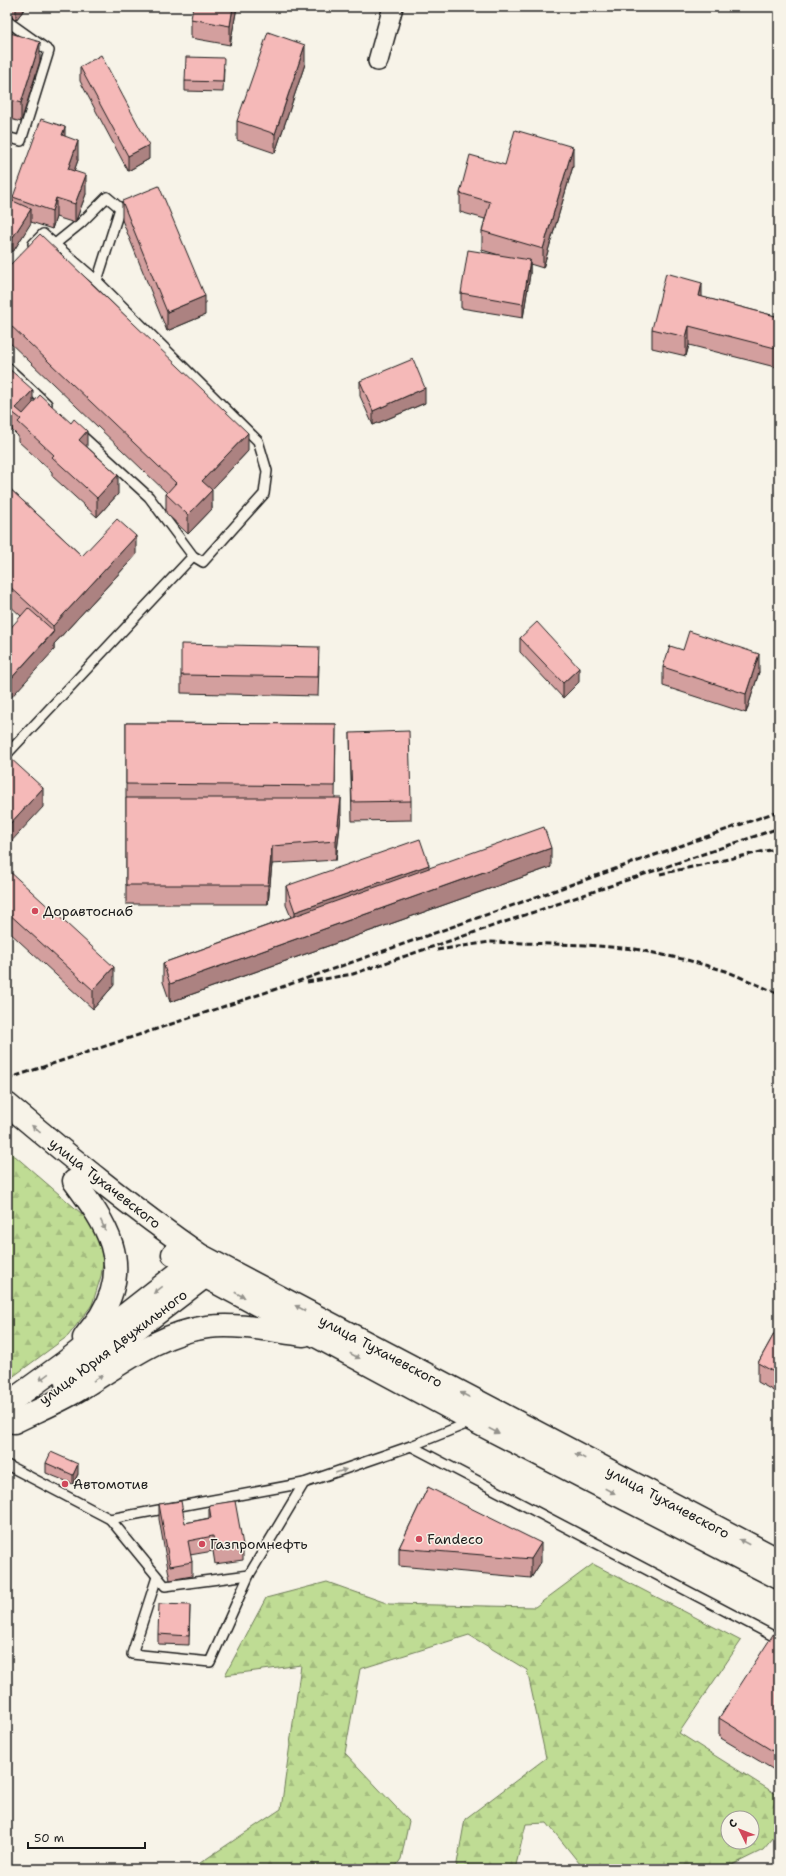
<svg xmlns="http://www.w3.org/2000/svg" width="786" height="1876" viewBox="0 0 786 1876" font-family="'Shantell Sans',sans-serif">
<defs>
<pattern id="forest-firs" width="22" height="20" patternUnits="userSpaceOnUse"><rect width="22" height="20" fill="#bfdc94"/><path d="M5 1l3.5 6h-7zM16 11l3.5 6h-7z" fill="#a4bc7f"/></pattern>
</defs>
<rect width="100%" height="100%" fill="#f7f3e8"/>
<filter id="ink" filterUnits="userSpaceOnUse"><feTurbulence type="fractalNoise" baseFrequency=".025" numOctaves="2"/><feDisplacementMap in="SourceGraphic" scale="8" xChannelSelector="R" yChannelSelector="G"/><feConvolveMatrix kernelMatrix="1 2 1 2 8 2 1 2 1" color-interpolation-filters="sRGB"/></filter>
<g filter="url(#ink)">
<g fill="url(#forest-firs)" stroke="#6e7c58" fill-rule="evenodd">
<path d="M7,1149L97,1227L105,1250L101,1276L92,1305L68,1336L7,1381Z"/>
<path d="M593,1564L741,1641L679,1733L779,1796V1831L763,1850L724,1869H584L547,1823L526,1824L515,1869H456L465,1819L546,1758L527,1670L469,1635L360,1669L345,1753L409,1821L401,1859L394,1869H191L281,1809L301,1665L225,1675L266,1598L327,1582L389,1604L535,1607ZM728,1818H752V1842H728Z"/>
</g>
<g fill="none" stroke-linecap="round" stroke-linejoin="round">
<g stroke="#1c1c1c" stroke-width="12">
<g id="service">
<path d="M7,21L49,51L21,141L7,137"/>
<path d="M33,244L43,234L97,281L258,441L267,471L264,494L203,562L193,556L149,497L79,433"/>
<path d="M55,244L81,223L107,197L120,208L97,281"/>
<path d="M7,367L47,404"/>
<path d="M7,754L193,556"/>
<path d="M411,1446L779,1639"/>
<path d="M7,1465L110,1519L304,1483L411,1446L471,1422"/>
<path d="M110,1519L165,1586L249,1575L304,1483"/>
<path d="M157,1577L132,1654L210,1662L249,1575"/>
</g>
</g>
<g stroke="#1c1c1c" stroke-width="22">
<path id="minor" d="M378,61L393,7"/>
</g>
<g stroke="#1c1c1c" stroke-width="25">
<g id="primary">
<path d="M7,1104C70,1157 133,1209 200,1255L779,1560"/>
<path d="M74,1181C106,1224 133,1262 101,1315C96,1323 89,1330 84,1338"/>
<path d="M173,1254L206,1277L474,1421L779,1578"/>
<path d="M66,1383L216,1268"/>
<path d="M7,1404L65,1362L200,1256"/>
<path d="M14,1422C36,1411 59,1402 80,1389C120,1365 159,1333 207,1327C239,1323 272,1331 304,1335"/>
</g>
</g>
<use href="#service" stroke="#f7f3e8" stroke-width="9"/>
<use href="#minor" stroke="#f7f3e8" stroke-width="19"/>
<use href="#primary" stroke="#f7f3e8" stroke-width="22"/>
<g stroke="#1c1c1c" stroke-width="3" stroke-dasharray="6 3" stroke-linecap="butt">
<path d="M660,874L779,848"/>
<path d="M437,950L490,942L586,945L635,949L687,960L726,971L779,994"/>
<path d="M307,982L353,974L779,828"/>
<path d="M7,1079L282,987L779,811"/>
</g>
</g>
<g fill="#d39f9e" stroke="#1c1c1c">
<path d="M7,7H26L16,20L7,13Z"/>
<path d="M237,7L230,45L191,38V19Z"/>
<path d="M7,32L40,61L21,122L7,118Z"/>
<path d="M305,64L275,153L237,140V121Z"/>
<path d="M80,67L149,159L128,171L80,81Z"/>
<path d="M224,68L223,92L185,91V81Z"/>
<path d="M65,136L78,160L74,171L86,194L75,223L56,217L52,229L31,222L13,252L10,249L7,252L13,197Z"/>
<path d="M505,165L573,166L543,268L530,264V274L523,318L461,308V293L499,255L482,250V231L485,219L460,212V193Z"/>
<path d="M122,201L205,315L167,331L122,220Z"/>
<path d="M7,268L248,451L211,490L212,509L188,534L166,513V494L167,493L7,340Z"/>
<path d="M702,297L779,317V368L689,345L686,356L652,348V329Z"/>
<path d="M7,367L33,403L87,448L118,494L97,517L52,476V472L18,441V436L12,430L7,436Z"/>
<path d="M360,381L425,403L373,425L360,396Z"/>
<path d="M7,486L82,556L136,555L54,644V650L21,616L7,603Z"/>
<path d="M520,638L579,682L563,698L520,652Z"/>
<path d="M319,665L318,696L181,693V675Z"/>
<path d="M663,667L759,672L746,713L663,686Z"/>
<path d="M126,723L336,724L335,798L341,816L336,860L272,864L268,904H126Z"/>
<path d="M350,733L411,801V820L352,821Z"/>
<path d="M551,867L170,1002L163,982V963L291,917L286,905V886L429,868Z"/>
<path d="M7,869L114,985L93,1009L7,930Z"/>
<path d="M779,1325V1394L758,1382V1363Z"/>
<path d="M46,1463L78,1474L73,1484L46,1473Z"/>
<path d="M428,1487L541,1562L531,1578L399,1566V1548Z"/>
<path d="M159,1504L185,1523L209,1518V1505L243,1545V1560L215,1564L213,1551L190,1555L192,1562V1576L170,1580L159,1519Z"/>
<path d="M190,1605L189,1645L158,1644V1634Z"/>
<path d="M779,1637L776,1771L719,1737V1718Z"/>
</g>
<g fill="#ac8281" stroke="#1c1c1c">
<path d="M16,7H26L16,20Z"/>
<path d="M233,7H237L230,45V26Z"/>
<path d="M40,42V61L21,122V103Z"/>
<path d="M305,45V64L275,153V134Z"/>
<path d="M65,127V146L62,135Z"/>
<path d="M78,141V160L68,188V169Z"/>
<path d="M149,145V159L128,171V156Z"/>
<path d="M573,147V166L543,268V249Z"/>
<path d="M86,175V194L75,223V204Z"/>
<path d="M56,198V217L52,229V211Z"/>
<path d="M31,209V223L13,252V237Z"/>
<path d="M10,235V249L7,252V238Z"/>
<path d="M530,260V274L523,318V304Z"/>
<path d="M702,283V301L699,296Z"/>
<path d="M205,296V315L167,331V312Z"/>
<path d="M689,326V345L686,356V337Z"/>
<path d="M425,388V403L373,425V411Z"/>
<path d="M33,390V409L21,419L16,408Z"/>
<path d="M12,412V430L7,436V417Z"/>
<path d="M87,431V450L79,440Z"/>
<path d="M248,433V451L202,500V481Z"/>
<path d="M118,475V494L97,517V498Z"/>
<path d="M212,490V509L188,534V515Z"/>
<path d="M136,536V555L54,644V650L7,702V683L53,633V626Z"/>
<path d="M759,654V672L746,713V694Z"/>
<path d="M579,668V682L563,698V683Z"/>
<path d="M43,788V807L7,846V827Z"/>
<path d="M341,798V816L336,860V841Z"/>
<path d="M272,846V864L268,904V885Z"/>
<path d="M551,848V867L170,1002V984Z"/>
<path d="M429,865V884L295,931V912Z"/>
<path d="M114,967V985L93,1009V990Z"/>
<path d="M78,1464V1474L73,1484V1475Z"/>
<path d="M541,1543V1562L531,1578V1559Z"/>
<path d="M779,1747V1766L776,1771V1753Z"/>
</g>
<g fill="#f5b9b8" stroke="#1c1c1c">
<path d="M193,7H233L230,26L191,19Z"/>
<path d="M7,32L40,42L21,103L7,99Z"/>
<path d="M268,32L305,45L275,134L237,121Z"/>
<path d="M101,55L149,145L128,156L80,67Z"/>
<path d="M186,57L224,58L223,82L185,81Z"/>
<path d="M41,119L65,127L62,135L78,141L68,169L86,175L75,204L56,198L52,211L13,197Z"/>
<path d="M515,130L573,147L543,249L482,231L490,202L460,193L470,155L505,165Z"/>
<path d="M159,186L205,296L167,312L122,201Z"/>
<path d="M13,201L31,209L13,237L10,235L7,238V212Z"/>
<path d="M40,234L248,433L202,481L212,490L188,515L166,494L176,483L7,322V268Z"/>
<path d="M468,250L530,260L523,304L461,293Z"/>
<path d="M666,273L702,283L699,296L779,317V349L689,326L686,337L652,329Z"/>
<path d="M413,359L425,388L373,411L360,381Z"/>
<path d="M7,367L33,390L16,408L23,414L40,395L71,423L74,419L87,431L79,440L118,475L97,498L52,457L54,455L18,422L21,419L12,412L7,417Z"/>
<path d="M7,486L82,556L117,519L136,536L53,626L7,584Z"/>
<path d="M28,608L54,631L7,683V632Z"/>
<path d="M537,622L579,668L563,683L520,638Z"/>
<path d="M689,631L759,654L746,694L663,667L670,646L683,650Z"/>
<path d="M181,644L319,647L318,677L181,675Z"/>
<path d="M126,723L336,724L335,786L126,784Z"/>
<path d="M409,731L411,801L352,802L350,733Z"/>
<path d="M9,757L43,788L7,827V760Z"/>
<path d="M126,798H341L336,841L272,846L268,885H126Z"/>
<path d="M544,827L551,848L170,984L163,963Z"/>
<path d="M420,839L429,865L295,912L286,886Z"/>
<path d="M7,869L114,967L93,990L7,912Z"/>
<path d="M779,1325V1375L758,1363Z"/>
<path d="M51,1452L78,1464L73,1475L46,1463Z"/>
<path d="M428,1487L541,1543L531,1559L399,1548Z"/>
<path d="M181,1501L185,1523L211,1518L209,1505L235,1501L243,1545L215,1550L213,1536L188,1541L192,1562L170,1566L159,1504Z"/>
<path d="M159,1604L190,1605L189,1636L158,1634Z"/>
<path d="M774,1633L779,1637V1747L776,1753L719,1718Z"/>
</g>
<defs><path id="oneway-solid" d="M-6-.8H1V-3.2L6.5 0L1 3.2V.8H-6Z"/></defs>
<g fill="#94928c">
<use href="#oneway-solid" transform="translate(36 1129) rotate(-140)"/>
<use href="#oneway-solid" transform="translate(103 1225) rotate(65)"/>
<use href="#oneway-solid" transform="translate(158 1290) rotate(142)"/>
<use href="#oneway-solid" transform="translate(240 1295) rotate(28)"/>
<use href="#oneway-solid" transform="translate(300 1308) rotate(-152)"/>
<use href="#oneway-solid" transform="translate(355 1356) rotate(28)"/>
<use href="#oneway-solid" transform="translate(44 1377) rotate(144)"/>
<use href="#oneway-solid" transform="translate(98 1378) rotate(-32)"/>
<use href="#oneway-solid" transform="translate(465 1395) rotate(-152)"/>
<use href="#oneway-solid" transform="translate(494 1431) rotate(27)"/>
<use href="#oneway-solid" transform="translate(580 1456) rotate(-152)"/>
<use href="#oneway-solid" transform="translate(341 1471) rotate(-19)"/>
<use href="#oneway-solid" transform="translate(610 1491) rotate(27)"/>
<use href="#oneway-solid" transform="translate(744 1542) rotate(-152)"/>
</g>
</g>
<g fill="#d1495b" stroke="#f7f3e8" stroke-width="1.5">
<circle cx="35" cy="911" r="4"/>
<circle cx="65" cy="1484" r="4"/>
<circle cx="419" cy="1539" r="4"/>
<circle cx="202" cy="1544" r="4"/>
</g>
<g text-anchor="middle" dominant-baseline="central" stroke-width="3" stroke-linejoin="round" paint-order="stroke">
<g font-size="14" fill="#1c1c1c" stroke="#f7f3e8" text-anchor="start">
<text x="43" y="911">Доравтоснаб</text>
<text x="73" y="1484">Автомотив</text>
<text x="427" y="1539">Fandeco</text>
<text x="210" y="1544">Газпромнефть</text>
</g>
<g font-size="14" fill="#1c1c1c" stroke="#f7f3e8">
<text transform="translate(105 1183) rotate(38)">улица Тухачевского</text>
<text transform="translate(113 1347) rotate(-37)">улица Юрия Двужильного</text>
<text transform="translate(381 1351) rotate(28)">улица Тухачевского</text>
<text transform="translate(668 1502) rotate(28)">улица Тухачевского</text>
</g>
</g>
<rect width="786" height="1876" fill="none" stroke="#f7f3e8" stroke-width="24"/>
<rect x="12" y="12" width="762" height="1852" fill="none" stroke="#1c1c1c" stroke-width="1.5" filter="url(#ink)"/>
<g transform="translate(740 1830) rotate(313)"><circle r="19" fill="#f7f3e8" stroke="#9f9d96"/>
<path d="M0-3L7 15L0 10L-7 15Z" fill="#d1495b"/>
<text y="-6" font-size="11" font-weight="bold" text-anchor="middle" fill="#1c1c1c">С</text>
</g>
<path d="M28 1842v6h117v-6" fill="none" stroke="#1c1c1c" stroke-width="2"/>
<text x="34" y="1842" font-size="12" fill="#1c1c1c" stroke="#f7f3e8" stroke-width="3" paint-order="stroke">50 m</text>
</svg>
